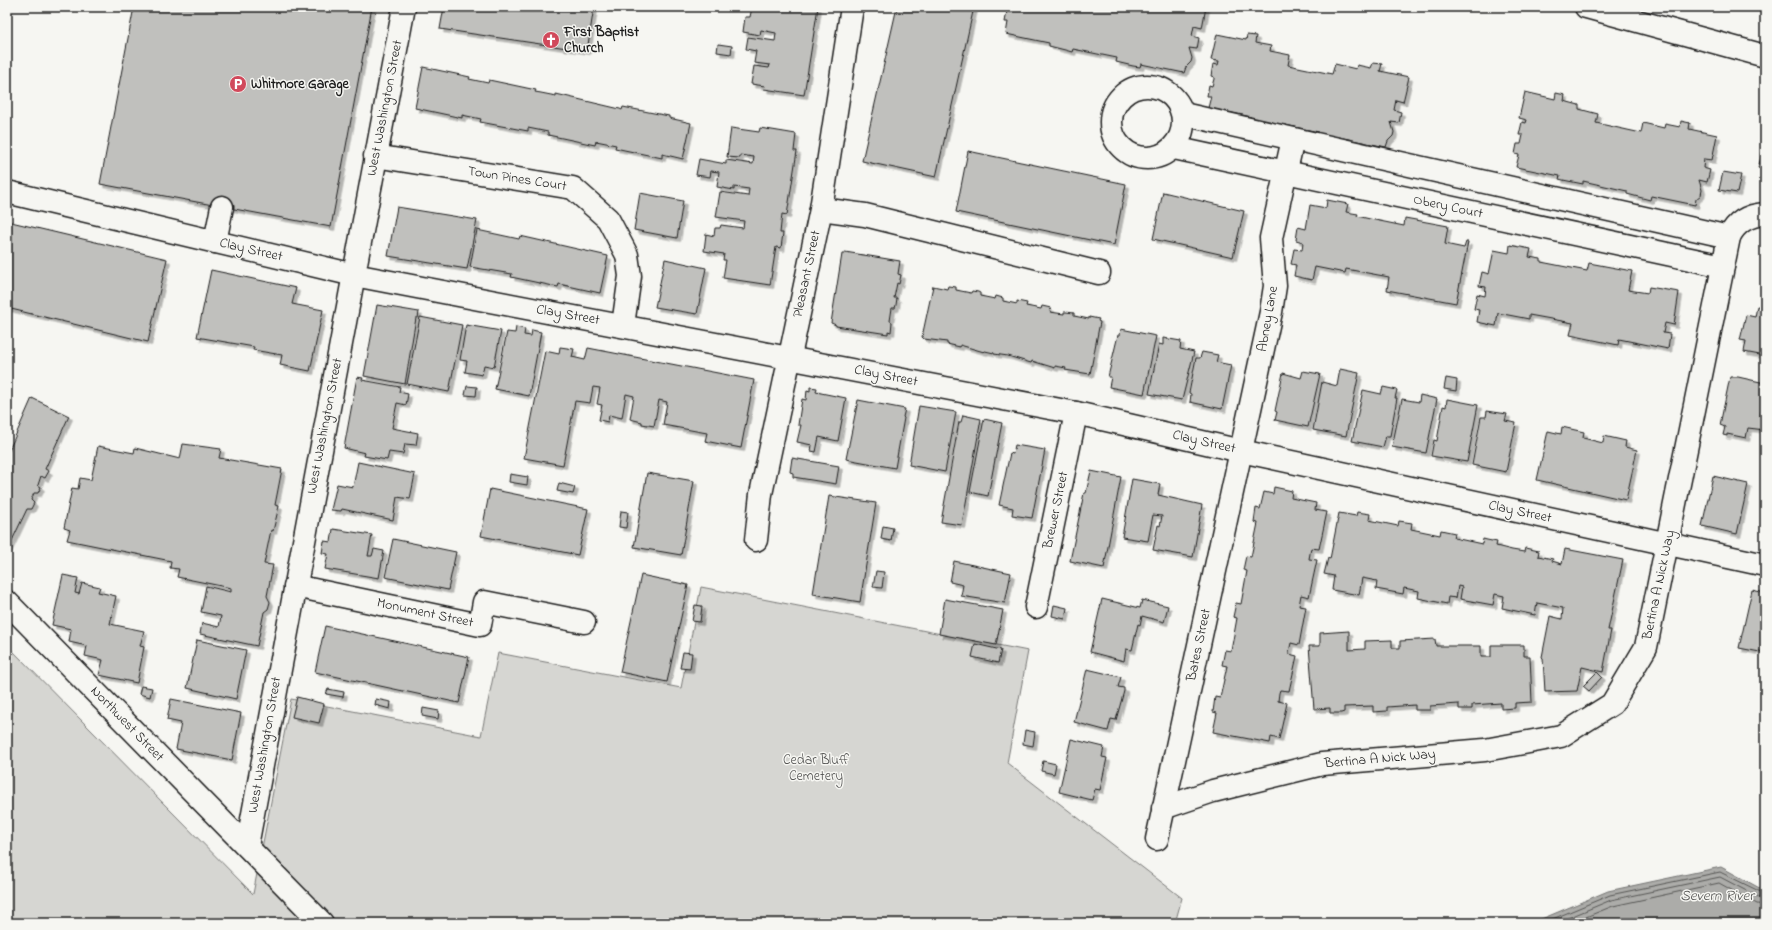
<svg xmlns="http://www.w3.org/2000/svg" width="1772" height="930" viewBox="0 0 1772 930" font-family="'Indie Flower',sans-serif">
<defs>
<filter id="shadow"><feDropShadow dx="3.5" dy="3.5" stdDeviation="0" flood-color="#0004"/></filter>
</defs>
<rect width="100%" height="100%" fill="#f6f6f2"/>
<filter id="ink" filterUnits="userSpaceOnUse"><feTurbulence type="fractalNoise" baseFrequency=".025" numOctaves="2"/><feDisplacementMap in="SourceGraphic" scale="8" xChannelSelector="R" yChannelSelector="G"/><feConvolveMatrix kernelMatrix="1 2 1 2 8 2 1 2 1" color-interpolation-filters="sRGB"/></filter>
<g filter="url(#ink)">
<path fill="#d6d6d2" stroke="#797977" d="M701,587L1028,651L1007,763L1182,898L1175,923H7V645L253,894L291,699L481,736L498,653L681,688Z"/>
<path fill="#acaca9" stroke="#727271" d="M1721,867L1765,891V923H1532L1608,891Z"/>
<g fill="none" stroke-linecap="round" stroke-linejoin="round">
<g stroke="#565654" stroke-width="1">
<path d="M1543,923L1610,895L1720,872L1765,894"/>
<path d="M1556,923L1611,900L1720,877L1760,898L1765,899"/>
<path d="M1571,923L1613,906L1719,883L1757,904L1765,905"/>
</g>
</g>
<g fill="#c0c0bd" stroke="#1c1c1c" filter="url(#shadow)">
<path d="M134,7H372L331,227L100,184Z"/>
<path d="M444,7H594L587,51L440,29Z"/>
<path d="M752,7L779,9L780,7H818L804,95L764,89L765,86L751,84L754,66L769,68L770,65L754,63L756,51L746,49L748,37L775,41L776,33L761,30L760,35L743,32L745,17H750Z"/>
<path d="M897,7H974L936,177L862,161Z"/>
<path d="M1012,7H1206L1202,28L1194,26L1192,36L1199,38L1197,49L1189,48L1192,58L1191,62L1186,67L1184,73L1141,64L1140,67L1133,66L1116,62L1117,58L1073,49L1072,52L1065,50L1049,46V43L1006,34L1008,22H1005L1007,11L1011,12Z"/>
<path d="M1217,34L1246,40L1247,35L1256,36L1255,43L1271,46L1270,51L1290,55L1288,65L1332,74L1335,64L1356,69L1357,65L1371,68L1373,63L1382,64L1380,71L1409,77L1403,102L1396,100L1394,110L1401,112L1399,123L1391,122L1394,132L1393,136L1388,141L1386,147L1343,138L1342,141L1318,136L1319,132L1275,123V125L1251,120V117L1208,108L1211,96H1207L1209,85L1212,86L1214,79V77L1211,76L1213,64L1218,65L1219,61L1211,60Z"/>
<path d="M718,44L732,46L731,54L717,52Z"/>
<path d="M423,67L470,77L469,79L488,83L489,80L536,90L535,92L541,93L556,96V94L620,109L622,110L623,107L669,116V118L691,123L683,159L662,154V158L615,148L616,145L596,141L595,145L548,135V132L528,128V131L480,122L481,119L462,115V118L415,108Z"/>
<path d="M1525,92L1555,99L1556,93L1565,95L1564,101L1579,105V109L1598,114L1596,123L1641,133L1643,123L1664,128L1665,124L1680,127L1681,121L1690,123L1689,129L1717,135L1712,160L1704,159L1703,168L1710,170L1707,182L1699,180L1702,190L1701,195L1696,199L1695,205L1651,196L1650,200L1627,194V191L1583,181V184L1563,180L1559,179L1560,176L1516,167L1519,155L1515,154L1517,144H1521L1523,135H1519L1522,122L1526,123L1527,120L1519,118Z"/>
<path d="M731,128L759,132L760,128L796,134L794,151H797L787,215L782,214L780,233H783L781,248L776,247L770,285L723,278L726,260H723L724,254L704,251L706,234L714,236L715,228H720L721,225L743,228L744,221L716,217L720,192L748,196L749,189L734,187V190L717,187L719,172L711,171L710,177L696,175L699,159L726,164V160L753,164L754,157L740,155V158L727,157Z"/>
<path d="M1765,143V170L1758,168Z"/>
<path d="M968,151L1126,184L1114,245L956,212Z"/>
<path d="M1723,172L1741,175L1737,193L1719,190Z"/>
<path d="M1163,192L1244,211L1233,257L1153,239Z"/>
<path d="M640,193L683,201L677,238L634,230Z"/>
<path d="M1327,200L1348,204L1346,212L1358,214L1357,216L1370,219L1404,226L1405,218L1448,226L1445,244L1464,248L1466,242H1468L1456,303L1387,290L1389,277L1346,269L1345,273L1315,267L1312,280L1294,276L1296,265L1291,264L1294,249L1302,250L1303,242L1296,240L1298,227L1306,229L1310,205L1326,208Z"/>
<path d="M397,207L477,220L467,269L388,256Z"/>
<path d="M7,221L167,259L148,342L7,308Z"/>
<path d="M477,230L519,239L520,236L608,256L600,293L559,284L558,287L511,277L512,274L470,267Z"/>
<path d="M1510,245L1531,249L1529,257L1541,259V262L1587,271L1589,263L1632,271L1628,290L1648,293L1649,287L1679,292L1674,325L1665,323L1663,333L1670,334L1668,349L1619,339L1618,345L1570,335L1573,323L1529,315V319L1498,313L1496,326L1477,322L1479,310L1474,309L1477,294L1485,296L1486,287L1479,286L1482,272L1489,274L1494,250L1509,253Z"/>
<path d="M845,252L900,261L898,274L901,275L899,284L897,283L894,298H897L896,305L895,308H892L890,321L892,322L891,332L888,331V334L836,326V325L831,323L842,254H845Z"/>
<path d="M665,259L706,268L697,314L655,307Z"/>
<path d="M1765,266V287L1761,286Z"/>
<path d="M211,270L296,288L292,304L323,310L310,371L280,365L282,355L253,350L254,347L197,337Z"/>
<path d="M933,286L947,289L948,286L956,287V290L971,293L972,291L978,292L980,293V296L995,299L996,296L1003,298V301L1017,304V301L1027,303L1026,306L1041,309L1042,306L1051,308L1050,312L1064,314V312H1066L1074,313V316L1089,319V317L1099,319L1098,321L1100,322L1090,374L1065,370L1066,368L1055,366V368L1032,361L1031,363L1008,356L994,354V353L985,351L984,352L960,345V347L947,344V342L924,339L922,337Z"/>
<path d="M1765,301V356L1744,352L1746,341L1740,340L1746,315L1755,317L1757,306L1763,307Z"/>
<path d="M377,305L419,312L418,318H416L405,384L364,376Z"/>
<path d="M420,317L462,325L449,392L407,384Z"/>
<path d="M466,325L501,331L494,367L484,365L482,375L465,372L467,361L460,360Z"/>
<path d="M516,327L525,329L524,335L531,336L532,330L541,332L529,396L495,389L507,332L515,333Z"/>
<path d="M1121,329L1156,336L1144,394L1109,387L1111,377H1108L1118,335H1120Z"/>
<path d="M1163,338L1181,341L1180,349L1194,352L1182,400L1149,394L1159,344L1163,345Z"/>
<path d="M560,347L574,349L572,357L585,360L588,348L754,380L741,448L705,441L707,433L663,425L667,402L659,400L654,426L642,424V422L630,419L634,396L626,394L622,418L609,415L608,422L599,420L602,405L597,404L600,388L593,387L590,403L575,401L563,465L524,458L545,351L559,354Z"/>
<path d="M1202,352L1218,355L1216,362L1231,365L1222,409L1190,402L1191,394L1189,393L1196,358H1200Z"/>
<path d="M1340,369L1359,373L1346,436L1313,430L1322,382L1337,386Z"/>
<path d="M1303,371L1320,374L1308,427L1275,420L1277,412L1275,411L1283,373L1301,378Z"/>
<path d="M357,377L363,378L362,380L400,387L399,392L408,394L406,405L397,403L392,428L418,433L416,445L405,444L403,454L389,452L387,460L364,456L365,453L344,448Z"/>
<path d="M1730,377H1738L1765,383V405H1763L1760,416L1765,417V430L1748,428L1746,438L1727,434V436L1723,435L1725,427L1720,425Z"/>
<path d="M1446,378L1457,380L1456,391L1444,389Z"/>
<path d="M467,386L477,387L476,396L465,395Z"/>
<path d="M810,387L817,388L816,392L846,398L838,441L819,437L816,452L811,451L812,445L797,442L801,425H798L802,399L806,400L807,390L810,391Z"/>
<path d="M1383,387L1397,390L1395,398H1397L1390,436H1386L1383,447L1352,441L1363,390L1381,394Z"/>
<path d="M1420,395L1437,399L1426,453L1392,447L1402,399L1419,402Z"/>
<path d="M32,398L69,416L45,469L49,471L45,478L41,476L38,485L41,487L38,493H34L31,500L34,503L31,509H27L7,551V455Z"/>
<path d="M1447,399L1478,405L1467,462L1431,456L1434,440L1437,441L1443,406L1446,407Z"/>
<path d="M858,400L905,409L903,417L904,418L895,468L846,459Z"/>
<path d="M919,406L956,412L945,472L909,465Z"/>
<path d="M1487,411L1507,414L1505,421L1516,423L1506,472L1472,465L1481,417H1486Z"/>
<path d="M963,415L981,419L962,525L941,522L959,422H961Z"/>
<path d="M984,419L1002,423L988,496L970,492Z"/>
<path d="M1562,427L1584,432L1583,438L1603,443L1604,436L1626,441L1625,447L1637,450L1626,500L1537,480L1548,431L1561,434Z"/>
<path d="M183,444L221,449L219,458L282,469L275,505L279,506L273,531L271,530L264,564L273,565L267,596L270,602L268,609L264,612L257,646L200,634L202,623L219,627L221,616L201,612L206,586L231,592V588L177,577L179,569L170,568L171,561L67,540L70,530L64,528L72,488L78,489L80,478L91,480L98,446L134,453L135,448L180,459Z"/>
<path d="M1015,445L1045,450L1032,518L1012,515L1013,508L999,505L1010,453L1013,454Z"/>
<path d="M792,458L839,466L836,484L793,477V473L790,472Z"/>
<path d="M358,462L415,474L410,499L397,497L393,520L342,509L341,511L331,510L337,484L353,487Z"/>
<path d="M1091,471L1121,477L1104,568L1070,561L1084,493H1086Z"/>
<path d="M647,473L694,481L681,555L634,547Z"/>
<path d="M510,474L528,477L527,485L509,482Z"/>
<path d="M1713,476L1748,484L1737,534L1702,526Z"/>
<path d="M1132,479L1160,484L1158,495L1202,505L1193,557L1153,550L1158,525L1160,526L1162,516L1153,515L1148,541L1122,537Z"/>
<path d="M559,483L575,487L573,494L557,491Z"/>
<path d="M1274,487L1292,491L1291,498L1316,503L1315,510L1327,512L1319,549L1311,548L1309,559L1317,560L1309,597L1301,595L1299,606L1306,607L1299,645L1291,643L1289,652V654L1297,656L1289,691L1280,690L1279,693L1278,701L1287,703L1279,739L1271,737L1270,743L1213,732L1217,713L1213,712L1215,697L1220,698L1227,666L1222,665L1225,650L1231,651L1237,618L1233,617L1236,603L1241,604L1247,571L1243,570L1246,556L1251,557L1258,523L1254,522L1256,508L1260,509L1264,492L1273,494Z"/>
<path d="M490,489L588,509L578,555L481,536Z"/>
<path d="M829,496L876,503L860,602L813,594Z"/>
<path d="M621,511L628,512L626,528L619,527Z"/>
<path d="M1357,512L1370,514L1369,520L1398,526L1399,521L1412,523L1411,529L1440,535L1441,530L1455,533L1454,538L1482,544L1483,539L1487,540L1497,542L1496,546L1512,550L1524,552L1525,548L1539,551L1538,556L1553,559L1552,561L1562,564L1565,549L1623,560L1608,630H1611L1603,672L1582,667L1577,691L1545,692L1543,658L1542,657L1550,616L1562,619L1563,608L1537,603L1535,615L1502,608L1504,596L1495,594L1493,605L1460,599L1462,587L1458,586L1456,598L1448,597L1447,604L1418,598L1419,591L1404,588L1403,594L1376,589L1377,581L1362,578L1359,595L1332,590L1334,576L1324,574L1328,558L1330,559L1339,513L1356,516Z"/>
<path d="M883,526L893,528L891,541L881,539Z"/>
<path d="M333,529L372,535L368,556H372L374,549L384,551L379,578L325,569L328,554L322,553L324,541L331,542Z"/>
<path d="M393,539L456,552L448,590L385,577Z"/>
<path d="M954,561L1011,573L1005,603L961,596L963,585L950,582Z"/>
<path d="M876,571L884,572L882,588L873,587Z"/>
<path d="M63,575L78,578L75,593L79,594L82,583L100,587L98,592L116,596L110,624L144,631L140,646L144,647L137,683L99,675L103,660L85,656L87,646L69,642L71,629L52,625Z"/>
<path d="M641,575L688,585L667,682L620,672Z"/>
<path d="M1752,590L1765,593V653L1739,648Z"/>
<path d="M945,599L1003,610L996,645L939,634Z"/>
<path d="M1102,599L1140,608L1142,600L1168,606L1164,622L1142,616L1140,625L1138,624L1132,650L1126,649L1124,661L1090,652Z"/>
<path d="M695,605L702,606L700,622L692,621Z"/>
<path d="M1054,605L1067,608L1065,619L1052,616Z"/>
<path d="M325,626L469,657L459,703L315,672Z"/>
<path d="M1349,631V650L1365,649V641L1392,640V648H1400V641L1435,639L1436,646H1481V657H1491V645H1524V656H1530L1532,702L1515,703V708L1501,709V703L1472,705V709H1459V704L1430,706V710H1415V705L1387,707V711L1373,712V706L1344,707V712L1341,713H1330V708L1314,709L1309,646H1320V633Z"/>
<path d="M197,640L246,650L236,699L187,688Z"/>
<path d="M975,644L1001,650L998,663L972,657Z"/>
<path d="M683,652L692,653L690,669L680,668Z"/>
<path d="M1087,669L1121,677L1118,687L1124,688V691L1116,720L1111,719L1108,731L1074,722Z"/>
<path d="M1597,672L1602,677L1589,691L1583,686Z"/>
<path d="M141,686L152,688L150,697L139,694Z"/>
<path d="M328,689L344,692L343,697L326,694Z"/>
<path d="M297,697L324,704L319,723L292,717Z"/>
<path d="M171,699L241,713L232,760L176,749L181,723L167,720Z"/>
<path d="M376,699L391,702L390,709L375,705Z"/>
<path d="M423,708L439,711L438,719L422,716Z"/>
<path d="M1025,730L1035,732L1033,746L1023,744Z"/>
<path d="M1071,739L1104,747L1102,757L1107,758L1100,790L1095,789L1092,800L1059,792Z"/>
<path d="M1043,761L1056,764L1054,774L1041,771Z"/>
</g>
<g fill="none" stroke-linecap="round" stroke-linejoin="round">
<g stroke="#1c1c1c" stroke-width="25">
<g id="minor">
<path d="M1586,7L1765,56"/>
<circle cx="1147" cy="122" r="36"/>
<path d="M1183,114L1729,237"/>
<path d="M1174,148L1723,266"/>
<path d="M375,156L573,188L608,219L627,255L630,276L623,325"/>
<path d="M7,192L354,275L1076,413L1241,451L1765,565"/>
<path d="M821,209L865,215L1099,273"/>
<path d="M215,242L222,207"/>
<path d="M756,540L761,494L821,209L852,7"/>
<path d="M295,586L480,625L484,602L584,622"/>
<path d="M7,602L322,923"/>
<path d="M1036,607L1076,413"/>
<path d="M1163,808L1213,791L1322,764L1485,750L1561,736L1612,704L1646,647L1729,237C1736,222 1748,215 1765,214"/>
<path d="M1157,839L1271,312L1275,286L1271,238L1293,139"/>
<path d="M247,846L404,7"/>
</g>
</g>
<use href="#minor" stroke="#f6f6f2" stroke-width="22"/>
</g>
</g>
<defs>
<g id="church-disc" transform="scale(0.9)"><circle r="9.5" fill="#d1495b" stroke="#f6f6f2"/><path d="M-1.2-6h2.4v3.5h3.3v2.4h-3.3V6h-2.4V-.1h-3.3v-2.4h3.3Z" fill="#fff"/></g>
<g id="parking-disc" transform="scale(0.9)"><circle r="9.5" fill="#d1495b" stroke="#f6f6f2"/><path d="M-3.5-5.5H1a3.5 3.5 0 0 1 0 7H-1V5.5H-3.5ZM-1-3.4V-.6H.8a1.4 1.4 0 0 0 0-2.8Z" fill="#fff"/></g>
</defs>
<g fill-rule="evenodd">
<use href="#church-disc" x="551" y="40"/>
<use href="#parking-disc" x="238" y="84"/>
</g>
<g text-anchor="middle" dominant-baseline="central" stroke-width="3" stroke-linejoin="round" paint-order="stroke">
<g font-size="14" font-weight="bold" fill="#1c1c1c" stroke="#f6f6f2" text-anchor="start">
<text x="564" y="32">First Baptist<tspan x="564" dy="16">Church</tspan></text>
<text x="251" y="84">Whitmore Garage</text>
</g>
<g font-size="14" fill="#1c1c1c" stroke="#f6f6f2">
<text transform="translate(385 108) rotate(-79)">West Washington Street</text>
<text transform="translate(517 179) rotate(9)">Town Pines Court</text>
<text transform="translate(1448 207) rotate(12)">Obery Court</text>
<text transform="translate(251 250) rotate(13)">Clay Street</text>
<text transform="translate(807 274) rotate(-78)">Pleasant Street</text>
<text transform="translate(568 315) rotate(10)">Clay Street</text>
<text transform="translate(1268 319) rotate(-80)">Abney Lane</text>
<text transform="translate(886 376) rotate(11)">Clay Street</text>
<text transform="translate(325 426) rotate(-79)">West Washington Street</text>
<text transform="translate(1204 442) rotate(13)">Clay Street</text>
<text transform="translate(1056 510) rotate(-78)">Brewer Street</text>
<text transform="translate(1520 512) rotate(12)">Clay Street</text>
<text transform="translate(1659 585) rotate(-78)">Bertina A Nick Way</text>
<text transform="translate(425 613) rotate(12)">Monument Street</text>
<text transform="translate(1199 645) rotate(-78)">Bates Street</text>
<text transform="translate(127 724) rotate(46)">Northwest Street</text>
<text transform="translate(265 745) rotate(-80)">West Washington Street</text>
<text transform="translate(1380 759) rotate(-5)">Bertina A Nick Way</text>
</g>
<g font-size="14" fill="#545453" stroke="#f6f6f2">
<text x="816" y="760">Cedar Bluff<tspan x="816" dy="16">Cemetery</tspan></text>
</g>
<g font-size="15" font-style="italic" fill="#565654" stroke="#f6f6f2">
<text x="1717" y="896">Severn River</text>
</g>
</g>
<rect width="1772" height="930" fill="none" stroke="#f6f6f2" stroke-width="24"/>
<rect x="12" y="12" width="1748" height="906" fill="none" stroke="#1c1c1c" stroke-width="1.5" filter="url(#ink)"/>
</svg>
